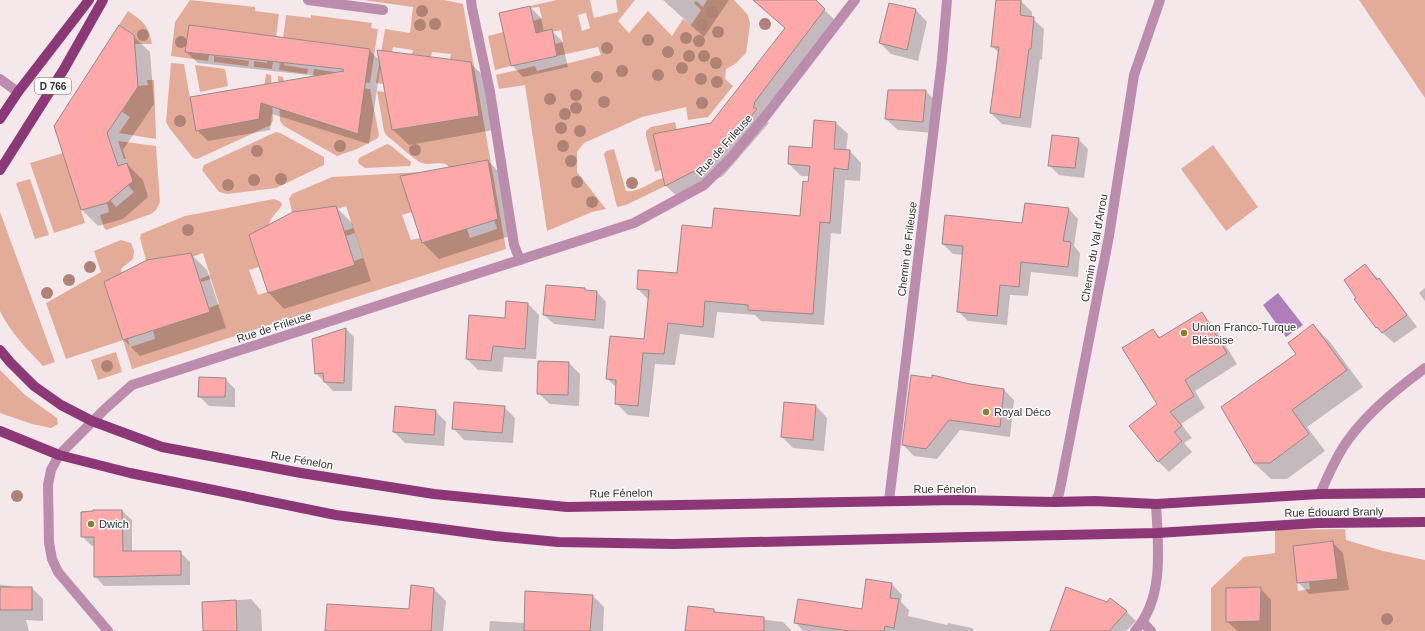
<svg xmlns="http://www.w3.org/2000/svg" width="1425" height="631" viewBox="0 0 1425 631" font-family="Arial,sans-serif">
<rect width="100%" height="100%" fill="#f5e8eb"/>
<g fill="#e3ac99" fill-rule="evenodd">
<path d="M190,0L255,7V11L279,14L272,69L254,67V61L267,63L271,36L189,25L185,52L209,55L208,61L171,56L175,22Z"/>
<path d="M363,0H444L463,4L506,249L132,369L123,340L66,359L46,303L101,272L94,251L121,240L131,243L134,251L133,259L121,269L122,273L104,282L123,340L128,339L130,347L155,339L153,330L210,312L209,308L219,304L211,279L201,282L200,279L210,275L203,253L192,257L191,253L146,260L140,238L141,234L185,216L274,199L281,202L282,205C278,212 270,217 269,225L249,235L259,267L249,270L258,295L267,292L268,293L355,265L354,261L363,258L355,233L346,236L344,231L353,228L346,206L337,209L336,206L292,212L289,199L292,194L332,177L421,172L403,184L412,212L402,215L411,240L420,238L422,243L467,229L470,238L497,229L494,220L447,165C439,161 430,166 422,163C414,160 394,141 386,135L384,131L377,91L416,97L387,101L393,130L427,124L430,102L479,116L471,62L450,59L451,54L432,52L431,57L412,54L413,50L393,47L392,52L387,51L404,87L376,83L385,29L410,33L413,7Z"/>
<path d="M557,0H590L594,18L618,12L616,0H635L618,21L629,33L648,11L672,36L683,19L691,25L701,10L694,3L696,1L703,7L707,0H734L748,15L750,24L746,53L735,64L726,69L725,79L733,86L708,117L688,120L686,107L642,117L584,143L577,152V172L606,209L592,212L547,231L525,85L499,89L496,75L535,66L537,71L601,55L598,47L557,56L555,44L563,42L561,30L552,32L551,29L536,33L533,21L542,18L539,7L531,8L530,6ZM586,13L590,28L582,31L578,15Z"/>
<path d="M1359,0H1425V98Z"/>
<path d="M128,11C143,21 149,26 152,44H135L134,35L119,25Z"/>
<path d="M286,15L311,18V15L372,23L371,28L378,29L370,83L353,80L369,49L288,38L284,65L308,69L307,74L279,70Z"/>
<path d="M503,32L511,66L495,70L488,36Z"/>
<path d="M214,56L249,61L248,66L214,62Z"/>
<path d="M171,63L184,64L196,131L259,119L266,74L271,75L273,120L271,125L197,159L193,158L170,129L166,122Z"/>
<path d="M195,65L225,69L228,86L200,92Z"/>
<path d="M314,69L349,74L348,79L313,75Z"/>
<path d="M278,76L283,77L289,112L358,134L364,88L370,89L379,135L378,138L357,149L337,156L284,126L280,121Z"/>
<path d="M147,80H154L156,139L119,133L130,117L122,112L138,86L148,85Z"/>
<path d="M675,122L677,130L661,170L655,172L646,136V131L651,127Z"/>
<path d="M276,132L280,133L324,157V165L276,188L227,194L219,192L202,170L204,165Z"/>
<path d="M118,141L156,146L160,202L156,210L151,214L106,230L104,228L100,215L109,212L107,203L110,200L116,207L134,192L128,185L133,181L126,159H124Z"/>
<path d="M387,144L390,145L411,162L410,166L365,168L359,164L358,161L359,158Z"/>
<path d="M1213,145L1258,207L1226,231L1181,169Z"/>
<path d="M614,149L626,191C639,193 651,181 663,178L665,186L626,205L617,207L604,154L606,151Z"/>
<path d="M63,153L85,223L54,233L30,163Z"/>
<path d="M30,179L49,235L35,239L16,183Z"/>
<path d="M0,212L55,362L43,366C27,349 10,332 0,311Z"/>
<path d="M116,352L122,372L98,380L91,360Z"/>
<path d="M0,370L25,395L57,418L58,424L51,428L32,424L0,413Z"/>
<path d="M1345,529L1346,540L1383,551L1425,560V631H1211V588L1244,557L1275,553V530ZM1332,541L1338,579L1309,582L1310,589L1298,591L1293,546Z"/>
</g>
<path fill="#ad7eba" d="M1278,293L1303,325L1286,337L1263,305Z"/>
<g fill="#0003">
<path d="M663,0H729L704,37Z"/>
<path d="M753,0H814L838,23L766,120L769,123L723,176L679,198L666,186L654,135L711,124L786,29Z"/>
<path d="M997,0L1021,1L1032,12V18L1044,29L1042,60L1040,59L1031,128L1002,124L991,113L999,53L992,46Z"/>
<path d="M890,4L916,10L927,22L918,61L891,54L880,43Z"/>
<path d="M530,7L541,18L544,32L551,30L562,41L568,67L523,77L512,65Z"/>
<path d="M133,36L150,52L154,104L123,150L128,165L143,180L148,197L123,219L98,226L82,210L55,126Z"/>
<path d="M369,50L380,61L470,63L486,78L494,130L409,145L393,130L381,62L369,144L272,114L270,130L208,141L197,130L318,76L198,63L186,52Z"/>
<path d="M926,91L937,103L933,133L898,130L886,119Z"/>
<path d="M815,121L836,123L848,134L846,151H850L861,163L860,181L845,180L841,234L831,233L824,325L761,321L755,315L717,312L714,338L680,334L675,365L655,364L649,417L628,415L616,403L617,388L607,378L645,340L649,300L638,289L678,274L713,229L801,217L810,176H801L789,164L813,149Z"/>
<path d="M1078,139L1088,149L1084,178L1059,175L1049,165Z"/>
<path d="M488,161L504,177L513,235L439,259L423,243L402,177Z"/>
<path d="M336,207L352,223L371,281L284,309L269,293Z"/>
<path d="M1068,208L1078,219L1074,246L1080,253L1078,277L1031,272L1028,296L1010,295L1007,325L968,321L958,311L963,255L953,254L943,244L1023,224Z"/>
<path d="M191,254L207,270L226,328L140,356L124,340Z"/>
<path d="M1365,265L1390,291L1417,327L1394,343L1376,327L1358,298Z"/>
<path d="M1425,288V301L1419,293Z"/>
<path d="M584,289L587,292H597L606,302L604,329L554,324L544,315Z"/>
<path d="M528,304L539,315L536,359L504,357L502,372L478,370L467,359L506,319Z"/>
<path d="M1202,314L1213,325L1237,364L1195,391L1205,408L1181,424L1192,438L1184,443L1192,452L1169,472L1158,461V404L1153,330L1161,338Z"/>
<path d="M1313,325L1330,342L1363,387L1307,427L1325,451L1287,479H1271L1254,463L1298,354Z"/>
<path d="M346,329L354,337L352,391H333L316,373Z"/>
<path d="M569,363L580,374L579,406L550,404L538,393Z"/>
<path d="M225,379L235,389V407L209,406L199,396Z"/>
<path d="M970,385L1004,390L1014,400L1010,437L960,430L937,459L914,456L903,445Z"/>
<path d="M785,403L816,406L827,418L824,451L793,448L782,437Z"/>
<path d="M504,407L515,418L513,443L464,440L453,428Z"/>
<path d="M435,411L446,422L444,446L405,443L394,432Z"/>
<path d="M94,511H122L132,520V552H180L190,562V585L104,586L95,576V546H92L82,536Z"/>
<path d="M1332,542L1343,553L1349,590L1309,594L1298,582Z"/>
<path d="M867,581L892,584L902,595L901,602L909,610L908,616L947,625L948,623L972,628L974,631H803L795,622L863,610Z"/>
<path d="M0,584L1,585L12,586L15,588H32L43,599V621L26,620L29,631H0Z"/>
<path d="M1260,588L1271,600V631H1237L1227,621Z"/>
<path d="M434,589L446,601L443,631H326L409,610Z"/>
<path d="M593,596L604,607L603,631H489L490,621L525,623Z"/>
<path d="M251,599L261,610L262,631H204L203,603Z"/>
<path d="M1110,600L1127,612L1136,621L1126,631H1051L1107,603Z"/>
<path d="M714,610L717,613L783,622L792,631H686Z"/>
</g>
<g fill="#ffa8a9" stroke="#968989">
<path d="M753,0H816L825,9L754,103L755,104L753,107L757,109L710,163L665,186L653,134L711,123L785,28Z"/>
<path d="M996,0H1021L1020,15L1034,17L1031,49H1029L1020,118L990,113L999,47H991Z"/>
<path d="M889,3L916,9L907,50L879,43Z"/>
<path d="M530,6L536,33L552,29L557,56L511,66L499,13Z"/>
<path d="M119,25L134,35L138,87L107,133L118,166L127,163L133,181L107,203L81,210L54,126Z"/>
<path d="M189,25L370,49L358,134L261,103L259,119L196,131L190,97L344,71L343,69L185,52Z"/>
<path d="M377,50L471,62L479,116L392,130Z"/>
<path d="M888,90H926L923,122L885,119Z"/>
<path d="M814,120L836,122L834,149L850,150L848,170L834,168L830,223L820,222L813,314L748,310V305L705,301L703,327L668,323L664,354L643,353L638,406L615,404L616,380L606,379L610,336L644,339L649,290L637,289L638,270L677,273L682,225L712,228L714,208L800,216L803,181L808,182L810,166L788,164L789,146L812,148Z"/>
<path d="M1052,135L1079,138L1075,168L1048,166Z"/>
<path d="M488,160L498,219L422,243L400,176Z"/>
<path d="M1025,203L1069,208L1063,241L1071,242L1068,267L1021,262L1019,287L1000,285L997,316L957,312L963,246L942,244L945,215L1022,223Z"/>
<path d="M336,206L355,265L268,293L249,235L293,212Z"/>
<path d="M191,253L210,312L123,340L104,282L147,260Z"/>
<path d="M1365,264L1377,280L1379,278L1407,315L1382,333L1377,327L1376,328L1354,299L1356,298L1344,280Z"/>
<path d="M546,285L585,288V290L597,291L595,320L543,315Z"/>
<path d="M506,301L528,303L525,349L493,346L491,361L466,359L469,315L505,318Z"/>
<path d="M1202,312L1227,353L1185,380L1194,396L1170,412L1182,426L1174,432L1182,441L1158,462L1129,426L1157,404L1122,348L1153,329L1159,338Z"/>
<path d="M1313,324L1347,370L1292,410L1309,434L1270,463H1254L1221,407L1296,354L1288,343Z"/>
<path d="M346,328L344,383L324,382L323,373L315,374L312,339Z"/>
<path d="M538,361L569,362L568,395L537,394Z"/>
<path d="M911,375L932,378V375L970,384L1004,389L1000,427L949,420L926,449L902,445Z"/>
<path d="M199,377L226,378L225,397H198Z"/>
<path d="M454,402L505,406L502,433L452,429Z"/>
<path d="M784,402L816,405L813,440L781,437Z"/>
<path d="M395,406L436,410L434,435L393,432Z"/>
<path d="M93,510H122L123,551H181V575L94,577V537H81V512L93,511Z"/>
<path d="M1333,541L1338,579L1297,583L1293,546Z"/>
<path d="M866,579L892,583L890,598L899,599L894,628L885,626L884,631H849L794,623L798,599L862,609Z"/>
<path d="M411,585L434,588L431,631H325L327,604L409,609Z"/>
<rect x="0" y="587" width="32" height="23"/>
<path d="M1066,587L1107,602L1110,598L1127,611L1109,631H1050Z"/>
<path d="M1261,587L1260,621L1226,622V588Z"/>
<path d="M525,591L593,595L590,631H524Z"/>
<path d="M236,600L237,631H203L202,602Z"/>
<path d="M688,606L714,609V612L764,617V631H685Z"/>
</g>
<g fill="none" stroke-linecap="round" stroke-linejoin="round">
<g stroke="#bc8cad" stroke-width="10">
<path d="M308,0L383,10"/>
<path d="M471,0L472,8L490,92L514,245L520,260"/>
<path d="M0,79L18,92"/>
<path d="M1320,494C1328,476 1336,456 1348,440C1369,411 1397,389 1425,368"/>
<path d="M889,501L942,60L947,0"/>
<path d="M1055,502L1059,494L1061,484L1109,236L1134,75L1160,0"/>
<path d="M1143,622L1151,631"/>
<path d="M108,631L58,572L52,559L49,543L48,485L51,470L59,455L105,409L132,385L634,223L704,185L729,160L768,113L855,0"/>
<path d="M1135,631C1165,598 1158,546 1156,504"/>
</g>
<g stroke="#8c3877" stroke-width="10">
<path d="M0,119L18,92L89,0"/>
<path d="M0,170L64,69L103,0"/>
<path d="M0,350L10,362L34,386L61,405L92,421L162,447L301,473L434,494L567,507L958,500L1055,502L1095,501L1156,504L1320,494L1425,493"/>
<path d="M0,431L59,455L130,473L336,515L495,536L558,542L674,544L967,537L1157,533L1318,523L1425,522"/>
</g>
</g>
<g fill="#af8276">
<circle cx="422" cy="11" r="6"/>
<circle cx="712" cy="12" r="6"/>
<circle cx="435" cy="24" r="6"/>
<circle cx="765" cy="24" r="6"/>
<circle cx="420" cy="25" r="6"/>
<circle cx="702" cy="25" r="6"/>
<circle cx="718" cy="32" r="6"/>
<circle cx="143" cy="35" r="6"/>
<circle cx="686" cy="38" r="6"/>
<circle cx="648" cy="40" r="6"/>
<circle cx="699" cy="41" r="6"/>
<circle cx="181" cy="42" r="6"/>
<circle cx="607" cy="48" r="6"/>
<circle cx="668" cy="52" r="6"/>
<circle cx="689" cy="56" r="6"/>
<circle cx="704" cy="56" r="6"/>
<circle cx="716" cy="63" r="6"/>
<circle cx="682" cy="68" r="6"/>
<circle cx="622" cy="71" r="6"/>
<circle cx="658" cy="75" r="6"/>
<circle cx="597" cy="77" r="6"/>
<circle cx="701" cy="79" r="6"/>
<circle cx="717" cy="82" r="6"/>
<circle cx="576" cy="95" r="6"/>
<circle cx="550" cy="99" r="6"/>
<circle cx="604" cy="102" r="6"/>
<circle cx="702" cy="103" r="6"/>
<circle cx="576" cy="108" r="6"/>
<circle cx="565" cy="114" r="6"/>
<circle cx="180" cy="121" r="6"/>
<circle cx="561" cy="128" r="6"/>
<circle cx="580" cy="131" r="6"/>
<circle cx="340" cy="146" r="6"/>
<circle cx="563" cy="146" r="6"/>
<circle cx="415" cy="150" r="6"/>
<circle cx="257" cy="151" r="6"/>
<circle cx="571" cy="161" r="6"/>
<circle cx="281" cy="179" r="6"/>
<circle cx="254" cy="180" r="6"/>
<circle cx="577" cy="182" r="6"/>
<circle cx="632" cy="183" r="6"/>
<circle cx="228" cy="185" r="6"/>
<circle cx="592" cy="202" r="6"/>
<circle cx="188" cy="230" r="6"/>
<circle cx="90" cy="267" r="6"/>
<circle cx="69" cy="280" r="6"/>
<circle cx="47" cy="293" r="6"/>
<circle cx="107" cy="366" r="6"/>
<circle cx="17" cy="496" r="6"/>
<circle cx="1387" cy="619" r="6"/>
</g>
<g fill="#8d7f26" stroke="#fff" stroke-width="1.5">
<circle cx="1184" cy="333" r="4"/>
<circle cx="986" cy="412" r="4"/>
<circle cx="91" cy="524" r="4"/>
</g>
<g text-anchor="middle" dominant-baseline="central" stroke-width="3" stroke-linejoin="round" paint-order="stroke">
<rect fill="#fff" stroke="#706c6d" stroke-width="1" x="35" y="78" width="36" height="16" rx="3"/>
<g font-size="10" font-weight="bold" fill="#322d2f">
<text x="53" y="86">D 766</text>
</g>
<g font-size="11" fill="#322d2f" stroke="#fff">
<text transform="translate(724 145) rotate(-48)">Rue de Frileuse</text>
<text transform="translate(1094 248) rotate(-80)">Chemin du Val d'Arrou</text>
<text transform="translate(907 249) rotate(-83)">Chemin de Frileuse</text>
<text transform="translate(274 327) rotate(-18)">Rue de Frileuse</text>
<text transform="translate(302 460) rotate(10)">Rue Fénelon</text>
<text x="945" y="489">Rue Fénelon</text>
<text transform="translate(621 493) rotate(-1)">Rue Fénelon</text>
<text transform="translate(1334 512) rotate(-1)">Rue Édouard Branly</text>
</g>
<g font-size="11" fill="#322d2f" stroke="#fff" text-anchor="start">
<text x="1192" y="327">Union Franco-Turque<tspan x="1192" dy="13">Blésoise</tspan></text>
<text x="994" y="412">Royal Déco</text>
<text x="99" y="524">Dwich</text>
</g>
</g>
</svg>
